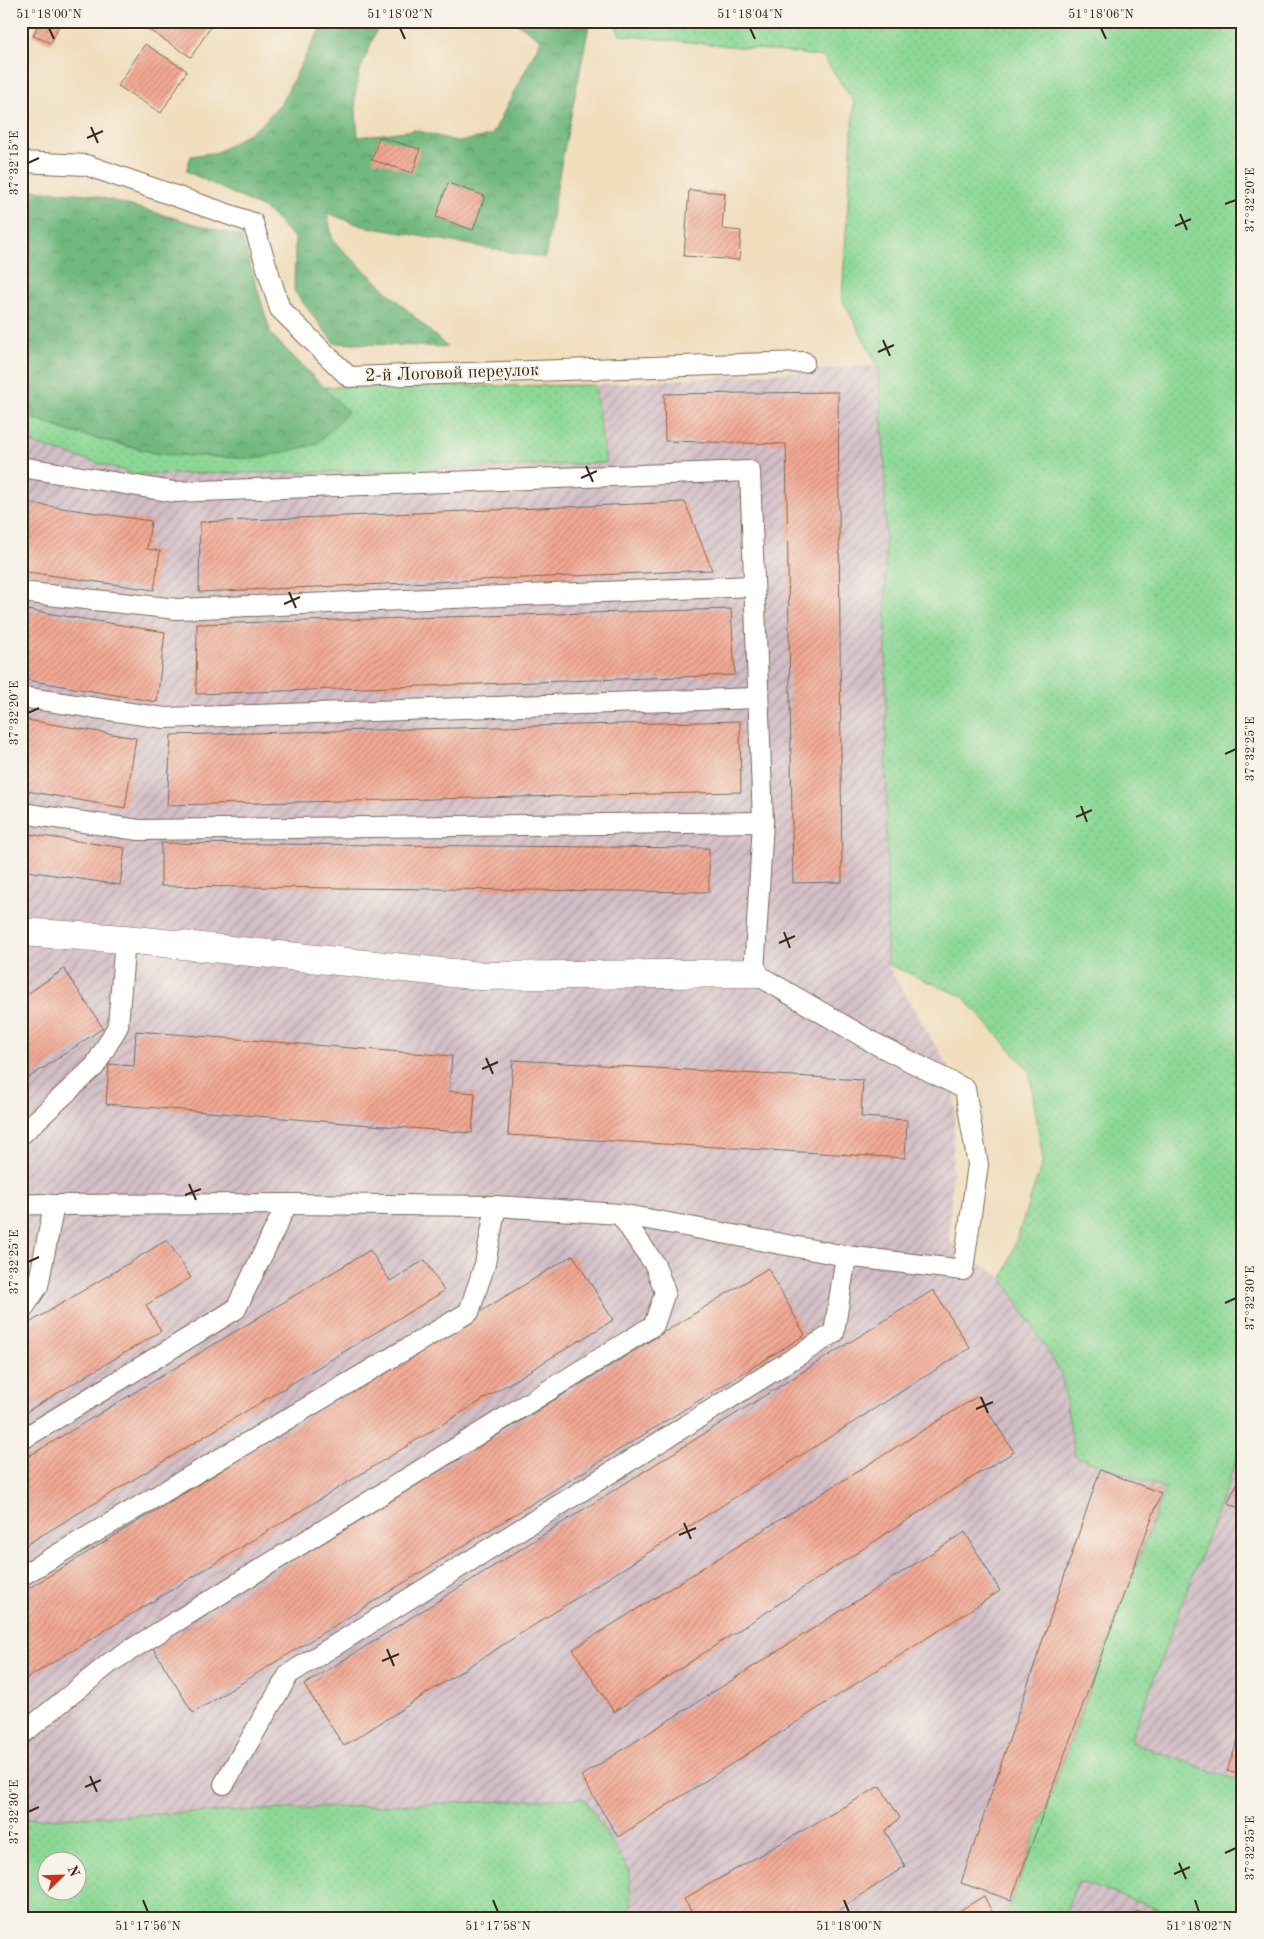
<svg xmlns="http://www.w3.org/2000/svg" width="1264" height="1939" viewBox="0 0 1264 1939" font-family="'Old Standard TT',serif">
<defs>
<pattern id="industrial-furrows" width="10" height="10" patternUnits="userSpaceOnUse" patternTransform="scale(1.25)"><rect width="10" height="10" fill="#d2bdc6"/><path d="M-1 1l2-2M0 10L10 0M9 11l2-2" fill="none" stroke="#ac9aa0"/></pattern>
<pattern id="grass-dots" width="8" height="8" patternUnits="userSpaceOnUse" patternTransform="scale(1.25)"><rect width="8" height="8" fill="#8cd895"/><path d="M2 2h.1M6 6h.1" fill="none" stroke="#7aba80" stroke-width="1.8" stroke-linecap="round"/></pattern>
<pattern id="forest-crowns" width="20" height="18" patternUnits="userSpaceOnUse" patternTransform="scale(1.25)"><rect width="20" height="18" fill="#71b87e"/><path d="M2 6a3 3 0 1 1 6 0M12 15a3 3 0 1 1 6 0" fill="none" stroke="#5e9667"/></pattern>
<pattern id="building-hatch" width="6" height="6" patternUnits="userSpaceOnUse" patternTransform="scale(1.25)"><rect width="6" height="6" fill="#f2a893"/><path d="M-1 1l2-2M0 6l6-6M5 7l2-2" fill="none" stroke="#c58977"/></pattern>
</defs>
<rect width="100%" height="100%" fill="#f7f3e8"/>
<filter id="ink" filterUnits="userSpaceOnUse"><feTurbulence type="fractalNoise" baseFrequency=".02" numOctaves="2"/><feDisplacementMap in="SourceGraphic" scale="10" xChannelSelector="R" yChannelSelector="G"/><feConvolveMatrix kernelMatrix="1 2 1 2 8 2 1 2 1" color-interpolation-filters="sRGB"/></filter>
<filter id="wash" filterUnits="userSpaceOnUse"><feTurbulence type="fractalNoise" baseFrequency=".0096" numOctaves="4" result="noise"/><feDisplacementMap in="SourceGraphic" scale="20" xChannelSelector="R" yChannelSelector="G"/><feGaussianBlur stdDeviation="1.12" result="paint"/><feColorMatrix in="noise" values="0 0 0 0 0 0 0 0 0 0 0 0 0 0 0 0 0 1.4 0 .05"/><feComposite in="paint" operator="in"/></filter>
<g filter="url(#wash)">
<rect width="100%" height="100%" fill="#f0ddbc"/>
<g fill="url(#industrial-furrows)">
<path d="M878,366L885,469L887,964L956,1080L949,1241L1003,1279L1061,1373L1075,1456L1165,1488L1006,1915L1007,1918H631L630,1872L584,1798L21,1819V440L135,474L321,472L605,463L594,385Z"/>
<path d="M1243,1443V1918H1063L1130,1742Z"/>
</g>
<g fill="url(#grass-dots)" stroke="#64815a" fill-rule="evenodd">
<path d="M613,21H1243V1443L1130,1742L1243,1782V1918H1184L1078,1881L1063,1918H1007L1006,1915L1165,1488L1075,1456L1061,1373L1003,1279L1043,1161L1029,1070L962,996L887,964L885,469L878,366L842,299L854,102L823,57L777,51L620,35Z"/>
<path d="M594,385L606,463L321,472L135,474L21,440V414L71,432L159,454L317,444L348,412L322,387Z"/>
<path d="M584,1798L630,1872L631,1918H21V1819ZM48,1862H78V1892H48Z"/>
</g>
<g fill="url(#forest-crowns)" stroke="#56714e">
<path d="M324,21H380L359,73L355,97L358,137L415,130L459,142L492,135L541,40L514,21H590L560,170L545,258L362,226L327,213L333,241L447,347L334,343L294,291L295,239L265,209L186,171L191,156L218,152L260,126L281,103Z"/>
<path d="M21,189L89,194L242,237L271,334L348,412L317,444L255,459L159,454L71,432L21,414Z"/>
</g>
<g id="blocks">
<g fill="url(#building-hatch)">
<path d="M39,21H61L51,43L33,36Z"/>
<path d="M135,21H199L210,28L191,57Z"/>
<path d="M145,44L187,71L161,113L118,86Z"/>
<path d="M379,137L420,149L413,173L372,160Z"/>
<path d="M448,183L485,196L473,230L436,217Z"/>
<path d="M689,190L725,193L722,229L741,231L739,260L684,256Z"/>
<path d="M838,392L842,882L793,883L786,444L665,441L664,394Z"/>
<path d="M21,502L151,521L147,549L160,551L154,590L21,571Z"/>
<path d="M685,502L712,570L199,592L200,522Z"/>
<path d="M21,609L165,632L157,702L21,679Z"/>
<path d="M731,609L735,675L196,694L197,624Z"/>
<path d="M21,719L136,738L125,808L21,790Z"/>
<path d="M740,721L741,792L167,805L171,735Z"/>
<path d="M21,833L125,848L120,885L21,870Z"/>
<path d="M161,843L709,848V892L161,886Z"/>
<path d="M64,969L103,1028L21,1083V998Z"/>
<path d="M136,1031L452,1056L449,1091L475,1093L472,1133L106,1104L109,1064L134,1066Z"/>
<path d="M513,1060L863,1080L861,1117L907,1120L905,1158L508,1135Z"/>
<path d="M167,1240L191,1278L146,1305L161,1331L21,1415V1328Z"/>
<path d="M370,1250L390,1281L425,1260L444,1291L21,1548V1461Z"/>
<path d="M573,1255L613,1320L21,1682V1593Z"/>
<path d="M768,1268L805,1335L193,1713L153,1648Z"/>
<path d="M933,1290L970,1348L344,1746L304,1685Z"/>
<path d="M978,1396L1014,1452L965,1482L614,1712L573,1649Z"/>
<path d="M1100,1470L1161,1493L1011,1900L961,1883Z"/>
<path d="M1243,1470V1510L1228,1503Z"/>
<path d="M965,1532L1000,1591L618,1837L581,1776Z"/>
<path d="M1242,1727H1243V1776L1227,1771Z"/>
<path d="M880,1786L900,1818L885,1831L905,1866L827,1918H695L684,1899Z"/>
<path d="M984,1896L995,1918H947Z"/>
<path d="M1136,1911L1156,1917V1918H1134Z"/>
</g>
</g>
</g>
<g filter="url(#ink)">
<use href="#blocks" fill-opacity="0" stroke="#7a6955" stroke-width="1"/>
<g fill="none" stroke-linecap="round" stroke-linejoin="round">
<g stroke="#7a6955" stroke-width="22">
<g id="service">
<path d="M21,162L86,165L253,223L280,309L349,377L804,362"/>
<path d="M21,467L174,492L750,471L763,822L754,973L874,1043L965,1089L978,1165L963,1270L846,1256L620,1214L496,1206L287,1204L54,1205L41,1204L21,1205"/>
<path d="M21,592L177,609L753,586"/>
<path d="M21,697L164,718L758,698"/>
<path d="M21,813L139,830L763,822"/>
<path d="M21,1135L95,1066L118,1026L125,939"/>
<path d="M21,1312L38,1286L54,1205"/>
<path d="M21,1440L236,1309L287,1204"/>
<path d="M21,1576L469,1312L485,1264L496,1206"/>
<path d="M21,1735L111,1662L654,1325L665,1292L655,1265L620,1214"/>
<path d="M224,1784L289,1674L834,1333L846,1256"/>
</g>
</g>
<g stroke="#7a6955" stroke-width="29">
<path id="minor" d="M21,932L125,939L481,976L754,973"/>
</g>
<use href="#service" stroke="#fff" stroke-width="20"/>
<use href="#minor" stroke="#fff" stroke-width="28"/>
</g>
</g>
<path fill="none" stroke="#3b2a1e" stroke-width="2" d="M49,28L54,39M400,28L405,39M750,28L755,39M1101,28L1106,39M91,127L98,143M87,138L103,131M28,163L39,158M1225,204L1236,200M1180,214L1187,230M1175,226L1191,219M883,340L890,356M878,352L894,345M586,466L593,482M581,478L597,471M289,592L296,608M284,604L300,597M28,713L39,708M1225,754L1236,749M1081,806L1087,822M1076,817L1092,810M784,932L790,948M779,943L795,936M486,1058L493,1074M482,1069L498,1062M189,1184L196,1200M185,1195L201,1189M28,1262L39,1257M1225,1303L1236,1298M981,1397L988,1413M976,1409L993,1402M684,1523L691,1539M679,1535L696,1528M387,1649L394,1666M382,1661L399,1654M90,1776L97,1792M85,1787L101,1780M28,1812L39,1807M1225,1853L1236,1848M1179,1863L1186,1879M1174,1874L1190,1867M143,1900L148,1912M493,1900L498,1912M844,1900L849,1912M1195,1900L1199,1912"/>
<g text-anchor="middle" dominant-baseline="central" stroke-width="4.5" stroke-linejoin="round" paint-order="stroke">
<g font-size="18" fill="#3b2a1e" stroke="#f7f3e8">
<text transform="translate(452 373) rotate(-2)">2-й Логовой переулок</text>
</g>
</g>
<rect width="1264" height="1939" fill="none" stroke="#f7f3e8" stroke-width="55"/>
<g transform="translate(62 1876) rotate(67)"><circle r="24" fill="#f7f3e8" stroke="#aca397"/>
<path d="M0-4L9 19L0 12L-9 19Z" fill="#c8321e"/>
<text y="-8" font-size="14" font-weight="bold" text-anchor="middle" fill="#3b2a1e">N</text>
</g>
<rect x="28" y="28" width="1208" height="1884" fill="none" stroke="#3b2a1e" stroke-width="2"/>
<g font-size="12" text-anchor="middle" fill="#3b2a1e">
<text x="49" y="18">51°18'00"N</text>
<text x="400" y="18">51°18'02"N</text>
<text x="750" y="18">51°18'04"N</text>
<text x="1101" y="18">51°18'06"N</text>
<text transform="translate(14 163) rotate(-90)" y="4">37°32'15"E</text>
<text transform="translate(1250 200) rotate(-90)" y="4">37°32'20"E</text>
<text transform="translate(14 713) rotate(-90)" y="4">37°32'20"E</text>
<text transform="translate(1250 749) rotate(-90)" y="4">37°32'25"E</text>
<text transform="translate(14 1262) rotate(-90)" y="4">37°32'25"E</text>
<text transform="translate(1250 1298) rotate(-90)" y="4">37°32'30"E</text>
<text transform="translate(14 1812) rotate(-90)" y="4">37°32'30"E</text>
<text transform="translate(1250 1848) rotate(-90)" y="4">37°32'35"E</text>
<text x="148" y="1930">51°17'56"N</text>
<text x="498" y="1930">51°17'58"N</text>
<text x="849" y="1930">51°18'00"N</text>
<text x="1199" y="1930">51°18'02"N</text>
</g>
</svg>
